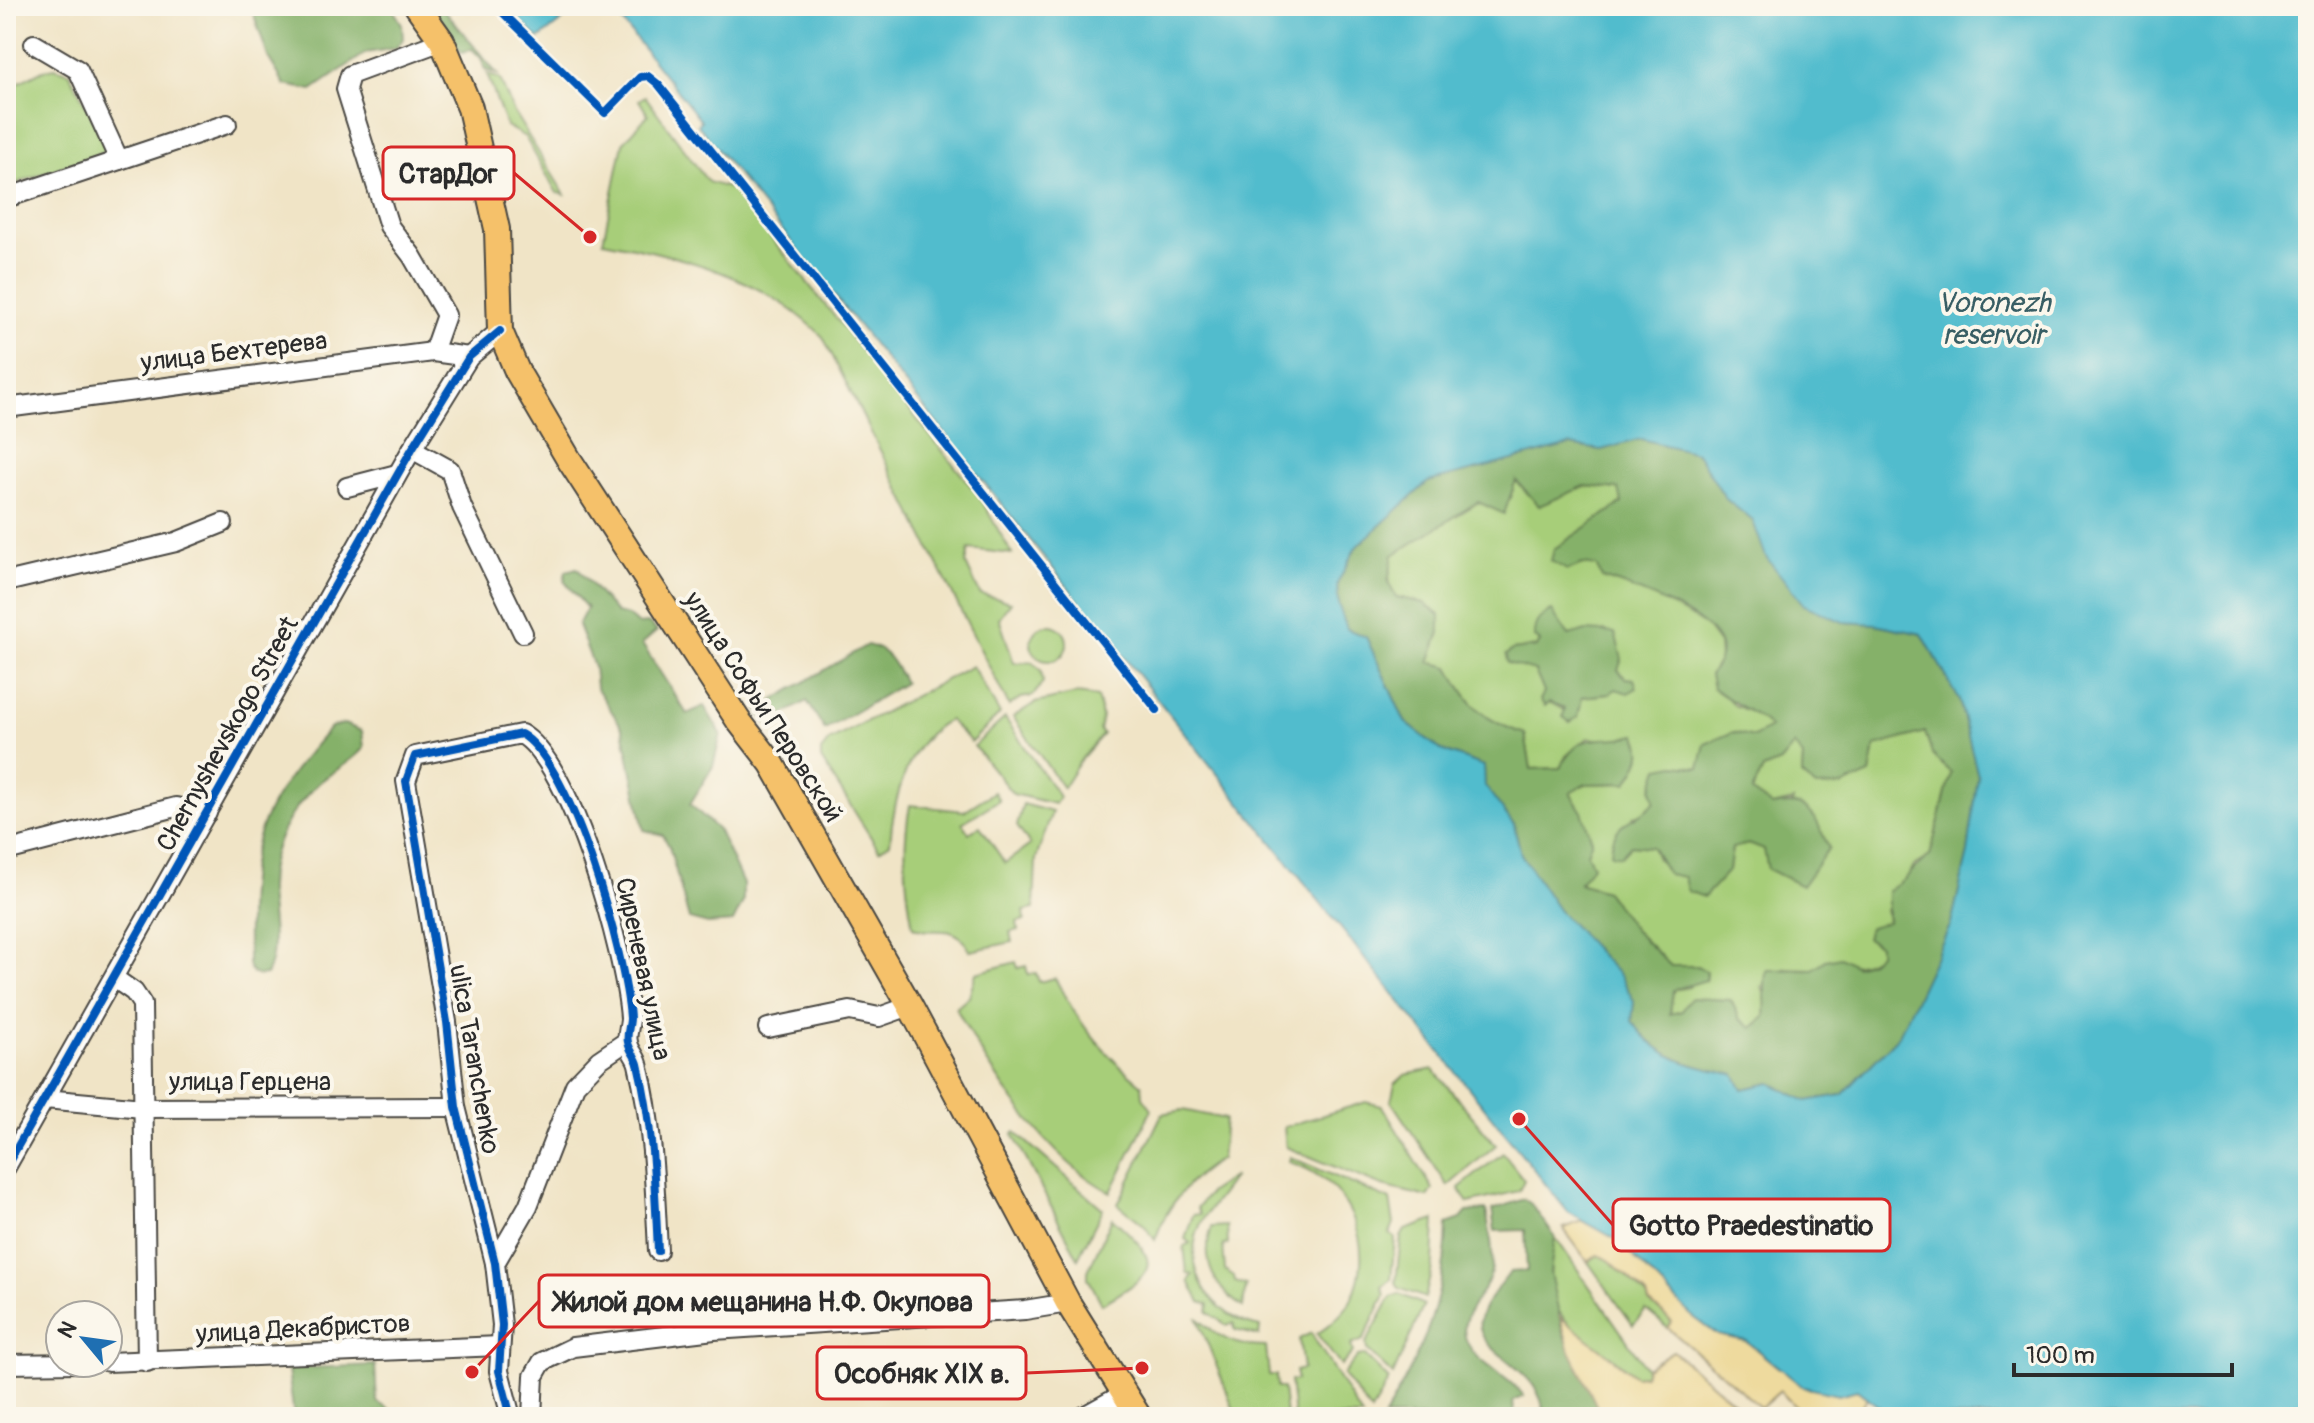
<svg xmlns="http://www.w3.org/2000/svg" width="2314" height="1423" viewBox="0 0 2314 1423" font-family="Pangolin,sans-serif">
<rect width="100%" height="100%" fill="#fbf7ec"/>
<filter id="ink" filterUnits="userSpaceOnUse"><feTurbulence type="fractalNoise" baseFrequency=".0125" numOctaves="2"/><feDisplacementMap in="SourceGraphic" scale="16" xChannelSelector="R" yChannelSelector="G"/><feConvolveMatrix kernelMatrix="1 2 1 2 8 2 1 2 1" color-interpolation-filters="sRGB"/></filter>
<filter id="wash" filterUnits="userSpaceOnUse"><feTurbulence type="fractalNoise" baseFrequency=".006" numOctaves="4" result="noise"/><feDisplacementMap in="SourceGraphic" scale="32" xChannelSelector="R" yChannelSelector="G"/><feGaussianBlur stdDeviation="1.8" result="paint"/><feColorMatrix in="noise" values="0 0 0 0 0 0 0 0 0 0 0 0 0 0 0 0 0 1.4 0 .05"/><feComposite in="paint" operator="in"/></filter>
<g filter="url(#wash)">
<rect width="100%" height="100%" fill="#f0e4c6"/>
<g fill="#a7ce79" stroke="#697c52" stroke-width="2" fill-rule="evenodd">
<path d="M54,68L69,72L109,150L6,187V89L43,70Z"/>
<path d="M487,74L500,79L513,111L565,195L557,193L525,137L506,126Z"/>
<path d="M645,96L708,182L732,189L979,496L1012,554L969,549L966,564L980,594L1011,602L999,618L1014,663L1032,662L1041,670L1043,682L1033,696L1021,698L1009,706L823,337C766,278 683,256 603,241L623,143L648,115L639,100Z"/>
<path d="M1515,480L1539,505L1585,486L1620,489L1622,503L1554,549L1567,570L1583,564L1596,566L1622,584L1645,591L1704,624L1719,644L1720,659L1710,675L1733,705L1757,714L1770,728L1754,737L1733,732L1700,768L1675,765L1652,789L1655,801L1647,812L1633,816L1631,845L1652,847L1657,859L1729,870L1732,848L1749,844L1765,850L1793,801L1772,806L1752,792L1763,769L1780,762L1794,744L1803,757L1802,775L1816,787L1870,774L1875,746L1925,732L1932,754L1951,773L1930,856L1915,865L1886,910L1888,922L1873,942L1879,945L1880,953C1862,969 1848,965 1826,960L1813,969L1786,968L1762,987L1767,1001L1765,1017L1752,1028C1732,1014 1694,1009 1670,1014L1673,990L1689,987L1697,966H1671L1634,930L1606,891L1579,883C1588,850 1589,822 1570,793L1586,784L1627,783C1637,766 1648,754 1636,735L1615,741L1588,738L1566,756L1560,768L1531,769L1525,734C1482,720 1470,707 1449,667L1429,662L1440,633L1424,603L1396,597L1388,582L1393,554L1479,502L1511,498ZM1560,624L1569,636L1605,631L1618,670L1625,678L1609,694L1582,697L1578,717L1549,702L1535,671L1522,666L1512,650L1537,647Z"/>
<circle cx="1049" cy="643" r="18"/>
<path d="M972,666L1000,714L971,742L949,720C908,739 893,801 890,843L879,850L821,759V751L829,741Z"/>
<path d="M1077,694L1097,697L1102,717L1099,730L1103,734L1082,758L1063,788L1013,717L1035,703Z"/>
<path d="M1005,718L1059,797L1055,804L1013,794L974,746Z"/>
<path d="M994,792L999,800L962,823L969,833L980,826L1005,863L1030,845L1017,826L1023,804L1052,812L1036,859L1034,909L1024,911L1025,920L1017,922L1018,930L1010,932L1012,942L970,951C954,918 933,938 913,927C905,885 902,848 910,805L964,811Z"/>
<path d="M1016,962L1018,968L1026,966L1028,975L1036,973L1039,982L1055,978C1078,1023 1103,1054 1142,1085L1143,1097L1152,1109L1111,1192C1049,1163 987,1067 956,1008L969,997L976,973Z"/>
<path d="M1433,1069L1496,1145L1448,1186L1391,1101L1395,1084L1405,1075Z"/>
<path d="M1366,1102L1382,1106L1433,1189L1428,1197L1382,1186L1286,1147L1284,1127Z"/>
<path d="M1183,1110L1225,1119L1221,1159C1190,1176 1166,1207 1155,1240L1144,1225L1118,1204L1162,1114Z"/>
<path d="M1015,1132L1103,1209L1078,1258L1013,1134Z"/>
<path d="M1503,1153L1524,1180L1519,1191L1468,1203L1459,1188Z"/>
<path d="M1290,1157L1390,1200L1394,1224L1390,1234L1395,1238L1391,1279L1382,1287L1385,1295L1363,1340L1351,1345L1353,1352L1341,1366L1317,1334C1330,1325 1344,1314 1351,1300C1379,1245 1347,1178 1289,1162Z"/>
<path d="M1234,1176C1224,1193 1210,1206 1201,1223C1179,1269 1213,1318 1260,1327L1259,1336L1235,1330L1234,1323L1226,1325L1208,1312L1209,1304L1200,1302L1189,1281L1193,1275L1187,1273L1184,1246L1190,1243L1185,1239L1193,1215L1200,1214L1197,1208L1210,1192Z"/>
<path d="M1112,1218C1164,1263 1158,1272 1102,1304L1088,1278V1271Z"/>
<path d="M1435,1220L1433,1263L1425,1298L1399,1288L1396,1282L1401,1237L1405,1230Z"/>
<path d="M1227,1226L1228,1244L1223,1245L1225,1270L1234,1276L1235,1282L1246,1285L1243,1307C1214,1288 1200,1261 1212,1227Z"/>
<path d="M1555,1237L1646,1368L1644,1375L1635,1376C1581,1326 1535,1329 1555,1237Z"/>
<path d="M1598,1255L1609,1260L1647,1296L1649,1302L1673,1322L1668,1328L1646,1310L1633,1325L1588,1262Z"/>
<path d="M1399,1294L1424,1305L1393,1375L1367,1350L1366,1343L1391,1297Z"/>
<path d="M1197,1317C1217,1338 1237,1347 1266,1347L1269,1375H1276L1277,1388H1283L1286,1417H1237Z"/>
<path d="M1311,1333L1362,1417H1294L1290,1381L1297,1380L1295,1371L1303,1369L1299,1339Z"/>
<path d="M1364,1355L1389,1380L1371,1412L1343,1375L1358,1356Z"/>
</g>
<g fill="#85b169" stroke="#586e4a" stroke-width="2" fill-rule="evenodd">
<path d="M251,6H391L402,24L403,39L396,48L366,53L312,90L285,85L268,57Z"/>
<path d="M423,6H441L497,74L485,70L481,58L472,49L462,53Z"/>
<path d="M1641,439L1697,453L1726,499L1753,521L1767,557L1843,622L1875,624L1922,634L1959,699L1978,776L1968,853L1951,924L1898,1037L1842,1095L1806,1101L1771,1083L1743,1089L1735,1075C1690,1065 1661,1060 1632,1021L1634,1001L1620,976L1558,910L1521,854L1514,825L1485,786L1484,766L1441,750L1405,722L1366,637L1347,629L1338,604L1337,584L1356,547L1428,482L1570,445L1601,450ZM1516,480L1539,506L1585,486L1619,489L1622,503L1554,549L1551,561L1567,570L1583,564L1596,566L1602,578C1630,587 1712,615 1720,646C1723,658 1716,665 1710,675L1713,688C1732,704 1754,710 1770,728L1754,737L1733,732L1705,744L1699,768L1675,765L1659,768L1652,789L1655,801C1638,824 1612,816 1611,854L1621,856L1631,845L1652,847L1668,874L1684,877L1687,891L1704,897L1729,870L1732,848L1749,844L1764,850L1768,869L1802,886L1829,848C1814,816 1812,798 1772,806L1752,792L1763,769L1780,762L1794,745L1803,757L1802,775L1816,787L1842,786L1870,774L1875,746L1925,732L1932,754L1951,773L1930,856C1913,866 1906,883 1888,890V922L1870,927L1866,938L1879,945V953L1871,961L1856,966L1840,957L1826,960L1813,969L1767,970C1762,987 1767,999 1765,1017L1752,1028L1740,1019L1731,1000L1691,998L1682,1011L1670,1014L1673,990L1706,980V971L1697,966H1671L1634,930L1606,891L1579,883L1593,865L1587,854L1592,840L1582,812L1570,793L1586,784L1627,783C1637,766 1648,754 1636,735C1598,745 1582,727 1560,768L1531,769L1525,734C1482,720 1470,707 1449,667L1429,662L1440,632V615L1424,603L1396,597L1388,582L1393,555L1478,502L1504,514Z"/>
<path d="M577,568L616,613L628,616L637,624L648,623L657,631L642,644L687,714L704,706L721,734L713,766L690,804L719,831L743,884V902L733,922L708,924L689,919L669,846L663,835L644,830L623,729L596,687L594,667L578,625L587,608L564,581L566,571Z"/>
<path d="M1552,611L1569,636L1586,631L1615,633L1622,659L1618,670L1625,678L1634,679L1637,688L1628,693L1616,689L1609,694L1582,697L1578,717L1570,722L1563,717L1565,708L1549,702L1545,706L1540,700L1544,692L1535,671L1507,663L1506,655L1512,650L1537,647L1540,642L1534,636C1534,622 1539,617 1552,611Z"/>
<path d="M867,645C888,649 895,664 904,683L825,730L807,701L767,724L757,710Z"/>
<path d="M344,724L362,731L364,748C351,762 335,770 320,782C290,808 268,850 269,890C270,916 279,951 266,975L258,976L251,972L248,965C248,925 246,880 257,841C268,798 302,760 331,727Z"/>
<path d="M1524,1199L1531,1204L1555,1237L1550,1273L1563,1333L1602,1417H1544C1543,1364 1473,1355 1480,1319C1483,1303 1501,1286 1510,1272L1527,1271L1525,1230L1495,1231L1492,1210Z"/>
<path d="M1486,1210C1489,1228 1495,1255 1491,1273C1485,1298 1452,1317 1469,1346C1481,1366 1510,1377 1524,1396L1513,1401L1514,1412H1522L1523,1417H1384C1423,1350 1445,1302 1447,1224L1461,1219L1467,1212Z"/>
<path d="M375,1365L377,1402L402,1417H294L288,1369Z"/>
</g>
<g fill="#eeda9e" stroke="#8c8264" stroke-width="2">
<path d="M1583,1221L1617,1240L1691,1315L1718,1335L1746,1341L1780,1369L1838,1395L1857,1390L1867,1398L1854,1417H1805L1780,1391L1761,1408L1668,1328L1672,1322L1649,1302L1647,1295L1609,1260L1598,1255L1588,1262L1563,1228Z"/>
<path d="M1560,1317L1635,1376L1644,1375L1646,1368L1673,1351L1751,1417H1602L1570,1351Z"/>
</g>
<g fill="#51bccd" stroke="#3e747c" stroke-width="2" fill-rule="evenodd">
<path d="M505,6H580L539,39Z"/>
<path d="M610,6H2308V1417H1892L1857,1390L1838,1395L1803,1387L1746,1341L1718,1335L1691,1315L1617,1240L1568,1212L698,125L701,121ZM1641,439L1697,453L1726,499L1753,521L1766,557L1804,605L1843,622L1875,624L1922,634L1959,699L1978,776L1968,853L1951,924L1898,1037L1842,1095L1806,1101L1771,1083L1743,1089L1735,1075C1690,1065 1661,1061 1632,1021L1634,1001L1620,976L1558,910L1521,854L1514,825L1485,786L1484,766L1441,750L1405,722L1366,637L1347,629L1338,604L1337,584L1356,547L1428,482L1570,445L1601,450Z"/>
</g>
</g>
<g filter="url(#ink)">
<g fill="none" stroke-linecap="round" stroke-linejoin="round">
<g stroke="#494742" stroke-width="22">
<g id="minor">
<path d="M34,44L78,70L119,160"/>
<path d="M6,198L227,124"/>
<path d="M433,352L446,315L412,256L389,226L346,89L350,75L442,41"/>
<path d="M6,408L433,352L469,357"/>
<path d="M412,449L450,470L462,507L523,633"/>
<path d="M347,487L397,474"/>
<path d="M6,582L176,542L223,523"/>
<path d="M6,851L176,807L207,813"/>
<path d="M114,978L134,992L142,1004L147,1362"/>
<path d="M768,1028L850,1011L879,1017L910,1006"/>
<path d="M45,1099L143,1108L456,1107"/>
<path d="M6,1167L412,449L469,357L500,331"/>
<path d="M495,1263L528,1206L575,1085L599,1060L627,1041"/>
<path d="M108,1362L500,1346"/>
<path d="M6,1364L78,1363"/>
<path d="M511,1417L499,1371L502,1325L495,1263L456,1107L447,1022L406,781L415,756L521,734C572,762 626,958 630,1018C630,1026 626,1035 628,1042C629,1050 636,1056 638,1064C653,1125 655,1189 658,1251"/>
<path d="M532,1417L534,1376L542,1362L573,1347L714,1330L1025,1310L1068,1303"/>
<path d="M1082,1417L1125,1393"/>
</g>
</g>
<g stroke="#494742" stroke-width="28">
<path id="major" d="M417,6L442,41L470,108L497,229L500,331L517,371L568,458L738,720L772,764L910,1006L1068,1303L1139,1417"/>
</g>
<use href="#minor" stroke="#fff" stroke-width="18"/>
<use href="#major" stroke="#f5c16b" stroke-width="24"/>
<g stroke="#fbf7ec" stroke-width="13">
<g id="cycleway">
<path d="M496,6L605,113L640,77L648,76L658,84L1157,710"/>
<path d="M6,1167L412,449L469,357L500,331"/>
<path d="M511,1417L499,1371L502,1325L495,1263L456,1107L447,1022L406,781L415,756L521,734C572,762 626,958 630,1018C630,1026 626,1035 628,1042C629,1050 636,1056 638,1064C653,1125 655,1189 658,1251"/>
</g>
</g>
<use href="#cycleway" stroke="#0057b8" stroke-width="8"/>
</g>
</g>
<g text-anchor="middle" dominant-baseline="central" stroke-width="8" stroke-linejoin="round" paint-order="stroke">
<g font-size="26" fill="#2b2b2b" stroke="#fbf7ec">
<text transform="translate(234 352) rotate(-7)">улица Бехтерева</text>
<text transform="translate(763 707) rotate(57)">улица Софьи Перовской</text>
<text transform="translate(228 734) rotate(-61)">Chernyshevskogo Street</text>
<text transform="translate(643 969) rotate(78)">Сиреневая улица</text>
<text transform="translate(474 1059) rotate(80)">ulica Taranchenko</text>
<text x="250" y="1082">улица Герцена</text>
<text transform="translate(303 1329) rotate(-3)">улица Декабристов</text>
</g>
<g font-size="28" font-style="italic" fill="#385e64" stroke="#fbf7ec">
<text x="1994" y="303">Voronezh<tspan x="1994" dy="32">reservoir</tspan></text>
</g>
</g>
<path fill="none" stroke="#d62828" stroke-width="3" d="M590 237L514 173M1519 1119L1613 1225M472 1372L539 1301M1142 1368L1026 1373"/>
<g fill="#d62828" stroke="#fbf7ec" stroke-width="3">
<circle cx="590" cy="237" r="8"/>
<circle cx="1519" cy="1119" r="8"/>
<circle cx="472" cy="1372" r="8"/>
<circle cx="1142" cy="1368" r="8"/>
</g>
<g fill="#fbf7ec" stroke="#d62828" stroke-width="3">
<rect x="383" y="147" width="131" height="52" rx="8"/>
<rect x="1613" y="1199" width="277" height="52" rx="8"/>
<rect x="539" y="1275" width="450" height="52" rx="8"/>
<rect x="817" y="1347" width="209" height="52" rx="8"/>
</g>
<g font-size="28" text-anchor="middle" font-weight="bold" fill="#2b2b2b">
<text x="448" y="183">СтарДог</text>
<text x="1751" y="1235">Gotto Praedestinatio</text>
<text x="764" y="1311">Жилой дом мещанина Н.Ф. Окупова</text>
<text x="922" y="1383">Особняк XIX в.</text>
</g>
<rect width="2314" height="1423" fill="none" stroke="#fbf7ec" stroke-width="32"/>
<g transform="translate(84 1339) rotate(299)"><circle r="38" fill="#fbf7ec" stroke="#a8a59f" stroke-width="2"/>
<path d="M0-6L14 30L0 20L-14 30Z" fill="#1f6fb2"/>
<text y="-12" font-size="22" font-weight="bold" text-anchor="middle" fill="#2b2b2b">N</text>
</g>
<path d="M2014 1363v12h218v-12" fill="none" stroke="#2b2b2b" stroke-width="4"/>
<text x="2026" y="1363" font-size="24" fill="#2b2b2b" stroke="#fbf7ec" stroke-width="6" paint-order="stroke">100 m</text>
</svg>
